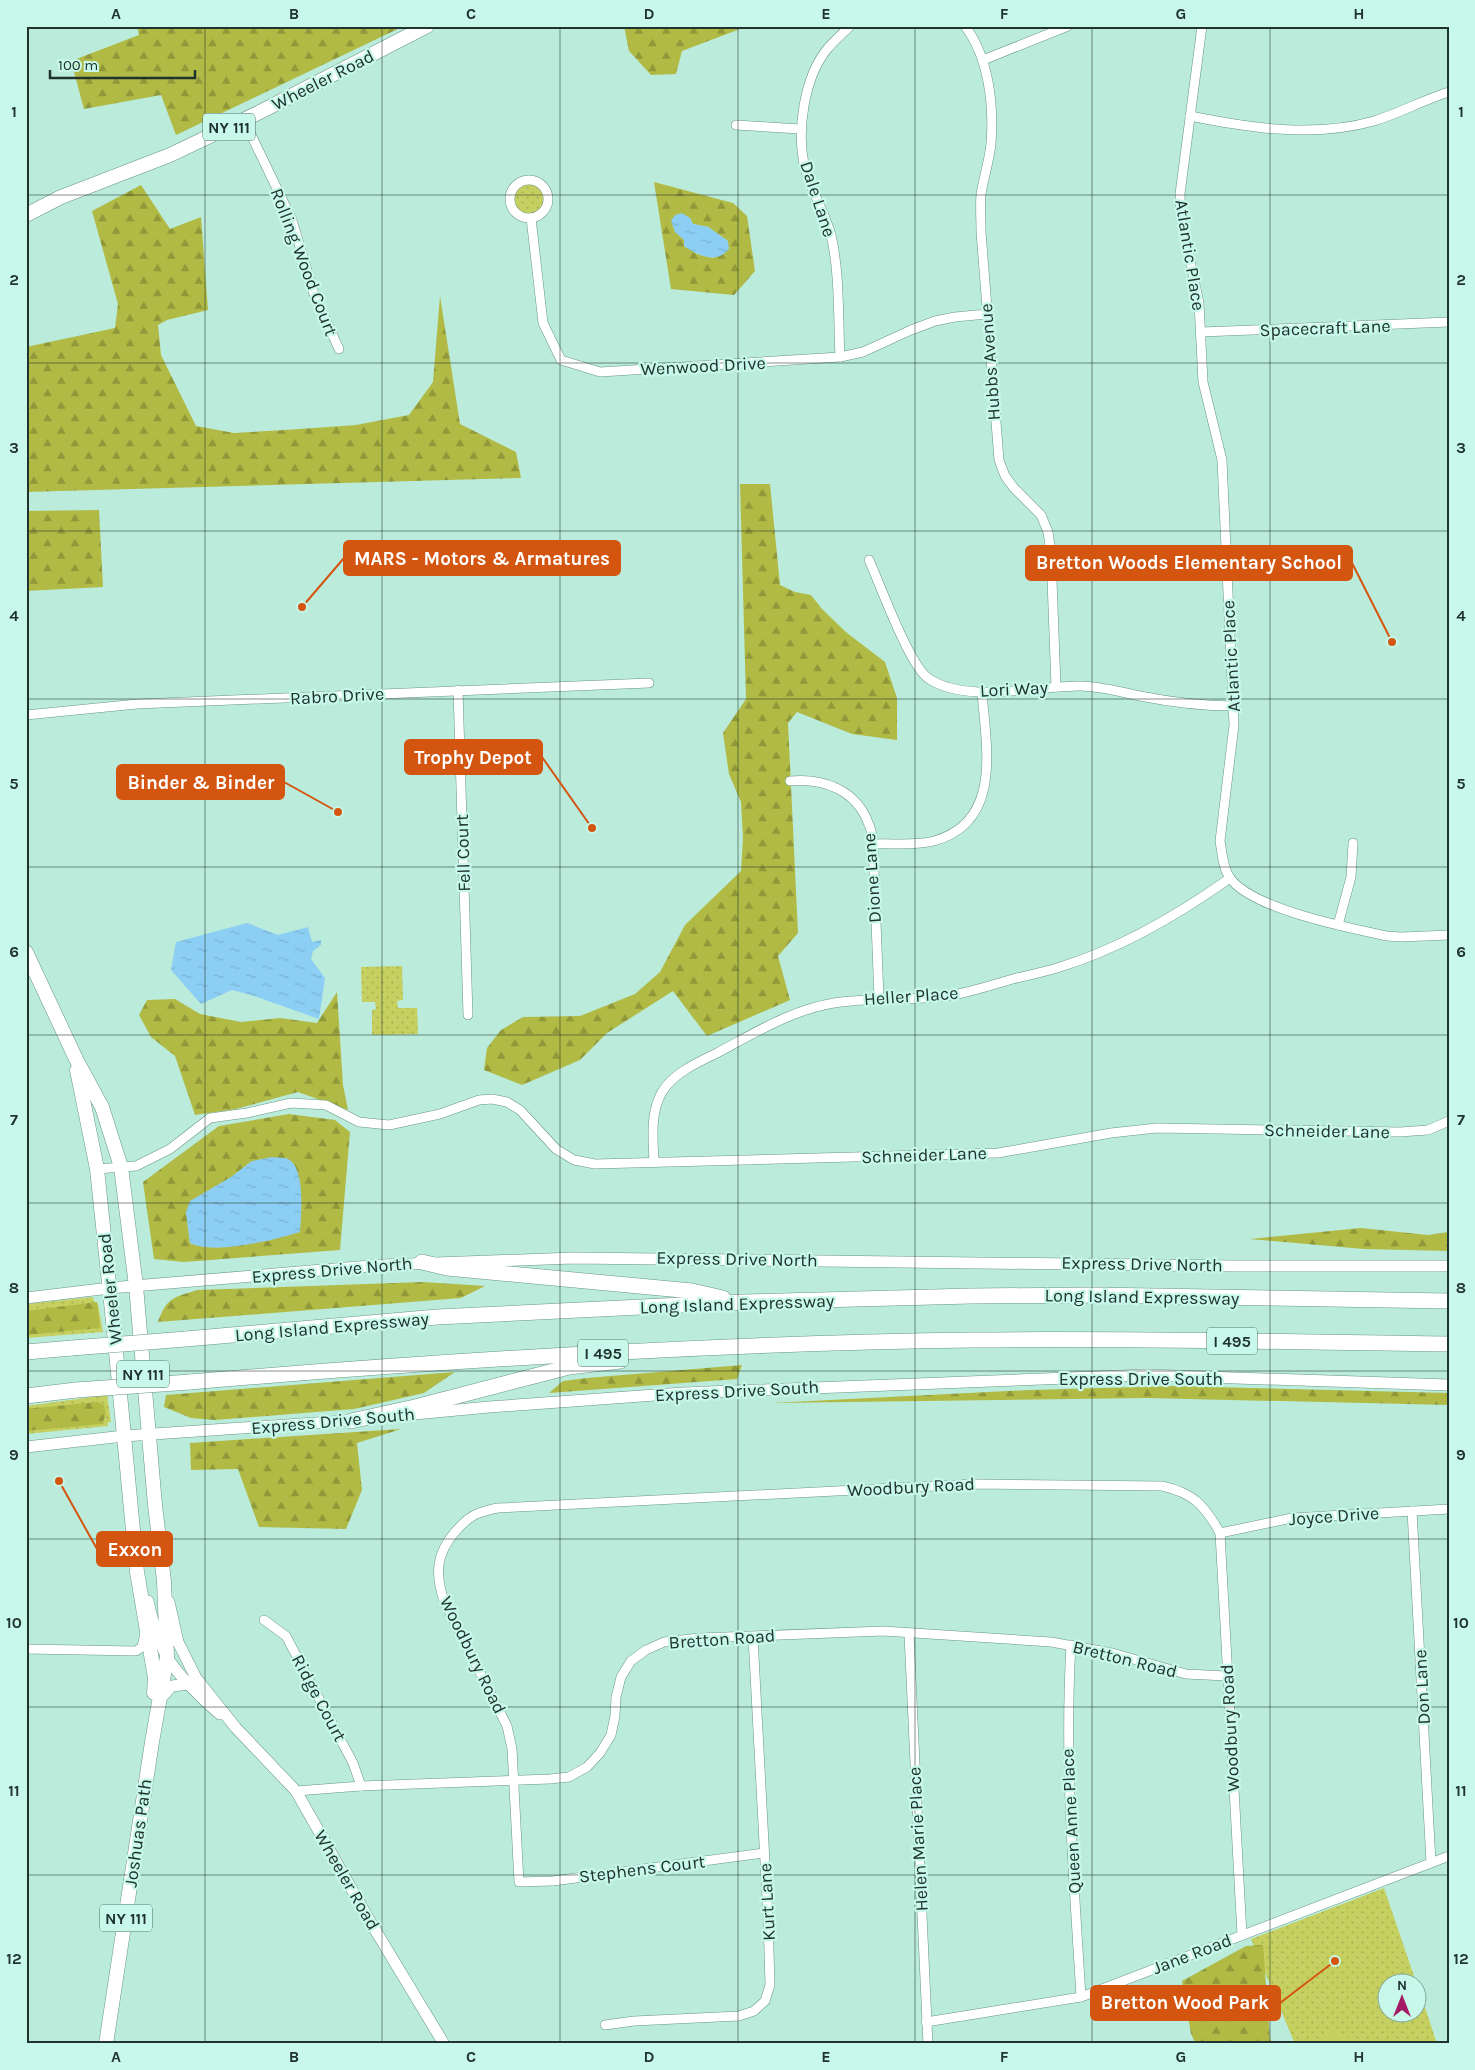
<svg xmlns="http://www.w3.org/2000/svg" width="1475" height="2070" viewBox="0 0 1475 2070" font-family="Karla,sans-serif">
<defs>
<pattern id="grass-dots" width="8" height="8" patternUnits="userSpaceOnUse" patternTransform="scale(1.25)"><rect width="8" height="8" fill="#c6d060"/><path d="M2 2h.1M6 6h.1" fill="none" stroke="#aab354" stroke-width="1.8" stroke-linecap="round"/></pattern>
<pattern id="forest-firs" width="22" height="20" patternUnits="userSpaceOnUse" patternTransform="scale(1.25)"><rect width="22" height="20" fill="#b1ba44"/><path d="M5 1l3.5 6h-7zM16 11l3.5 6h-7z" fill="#909839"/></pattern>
<pattern id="water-ripples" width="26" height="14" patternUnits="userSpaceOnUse" patternTransform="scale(1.25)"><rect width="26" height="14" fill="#8dcff4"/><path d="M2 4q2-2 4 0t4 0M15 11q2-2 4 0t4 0" fill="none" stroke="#79b2d2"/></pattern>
</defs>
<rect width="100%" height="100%" fill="#baebdb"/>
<g fill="url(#grass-dots)">
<circle cx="528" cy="199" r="16"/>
<path d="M402,966L403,1000L397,1001L398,1008H417L418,1034L372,1035V1010L376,1009L375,1002H362L361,967Z"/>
<path d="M93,1297L94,1301L98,1304L103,1332L26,1338V1304Z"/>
<path d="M107,1395L111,1422H108V1426L26,1434V1406Z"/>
<path d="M1384,1888L1416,1982H1388V2012H1418V1986L1437,2044H1295L1251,1939Z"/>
</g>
<g fill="url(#forest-firs)" fill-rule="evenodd">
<path d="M137,26H404L176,135L161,95L84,109L71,61L139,35Z"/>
<path d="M624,26H748L682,51L676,74L651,75L629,51Z"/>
<path d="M654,182L733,203L747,216L755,271L734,295L671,289ZM690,218L693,224L708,227L728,241L713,258L697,254L684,246V240Z"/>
<path d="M141,185L170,229L201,217L208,310L167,320L158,325L161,355L196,426L234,433L285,430L356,425L409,415L433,382L440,296L460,424L516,452L521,478L26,492V347L115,328L118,304L92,211Z"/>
<path d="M740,484H770L780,585L795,592L811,595L822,609L847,633L885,662L897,698V740L852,734L797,712L788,723L798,933L778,956L790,1000L707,1036L673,991L607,1033L580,1060L522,1085L484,1070L487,1048L501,1030L523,1017L580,1016L635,994L660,972L685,925L741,871L743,838L741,802L729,774L723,733L746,699Z"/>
<path d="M99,510L103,587L26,591V511Z"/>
<path d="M337,992L343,1085L348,1110L298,1092L236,1109L195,1115L175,1056L151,1037L139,1015L147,1000L175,999L200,1014L241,1022L280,1018L317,1023Z"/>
<path d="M289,1114L335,1120L350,1132L340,1250L184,1262L154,1259L143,1182L219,1126ZM252,1161L272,1240C249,1243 211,1253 190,1243L186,1212Z"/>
<path d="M1361,1228L1428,1235L1449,1232V1251L1364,1249L1250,1239Z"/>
<path d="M423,1282L485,1286L461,1298L158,1322C167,1297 173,1298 197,1290Z"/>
<path d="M97,1302L100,1328L26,1335V1311Z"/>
<path d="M742,1365L737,1379L549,1393L563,1381L587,1378Z"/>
<path d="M455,1372L424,1393L354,1409L215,1420L191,1418L164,1407L166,1395Z"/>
<path d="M1173,1386L1449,1393V1405L1146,1398L771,1403L1030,1390Z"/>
<path d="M97,1402L104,1405L106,1414L102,1424L26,1431V1409Z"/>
<path d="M401,1429L357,1443L362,1490L346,1529L259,1527L238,1469L191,1470L190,1443Z"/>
<path d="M1263,1945L1270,2039L1273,2044H1196L1191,2034L1182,1981L1246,1946Z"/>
</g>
<path fill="#c6d060" d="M1331,2032L1341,2033L1357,2044H1314L1315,2041Z"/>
<g fill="url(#water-ripples)">
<path d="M682,213L690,218L693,224L708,227L728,241L729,249C716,265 698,255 684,246V240L675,232L671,221L675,215Z"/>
<path d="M247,923L278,935L308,927L312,942L321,940V945L313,951L311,959L325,978L319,1019L254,996L232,990L201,1004L171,970L176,942Z"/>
<path d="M272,1157C277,1158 284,1157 288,1159C306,1168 301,1216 300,1232C274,1240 214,1255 190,1243L186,1212L190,1201L231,1177L252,1161Z"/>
</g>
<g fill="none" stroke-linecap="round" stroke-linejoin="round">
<g stroke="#689688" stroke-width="10">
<g id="minor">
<path d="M965,26C989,58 994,105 991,144C989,161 984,177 981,194C980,206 981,219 981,232L999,460L1005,476L1014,488L1041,515L1048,532L1051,553L1056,687"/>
<path d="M1202,26L1180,194L1181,218L1199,303L1203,382L1222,460L1234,725L1220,841C1222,852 1223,869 1230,878C1252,909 1349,928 1387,936L1401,937L1449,935"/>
<path d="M983,60L1068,26"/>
<path d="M1190,116C1250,128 1314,138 1374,121C1400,113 1423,100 1449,92"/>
<path d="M244,120L292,220L314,294L339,349"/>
<path d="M736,125L800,129"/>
<circle cx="529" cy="199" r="19"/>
<path d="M531,218L543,323L561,360L600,372L840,357L863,352L911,330L935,321L955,317L987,314"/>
<path d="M1201,332L1449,322"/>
<path d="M840,357C838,317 840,274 831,235C825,212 811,191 805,168C796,131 804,77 828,48C835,40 843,33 850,26"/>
<path d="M869,560C880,584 909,665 928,678C964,704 1036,686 1080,686C1100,686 1120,692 1140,696C1170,702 1202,706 1234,706"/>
<path d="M458,690L468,1015"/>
<path d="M26,715L137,704L649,683"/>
<path d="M790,781C824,778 857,790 869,825C872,830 872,838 873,844L879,999"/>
<path d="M873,844C893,843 916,846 934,841C1003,822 986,746 982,692"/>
<path d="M1338,925L1351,877L1353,843"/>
<path d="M654,1162C653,1138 650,1113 662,1092C673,1073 699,1062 717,1053C755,1033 791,1010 834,1003C875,996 917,1002 958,994C977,990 995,984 1013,979C1028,975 1045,972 1060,967C1122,948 1178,915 1230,878"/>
<path d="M97,1169L136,1166L170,1149L210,1118L247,1113L291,1103L326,1105L359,1122L389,1125L440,1114L479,1100L492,1099L507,1102L520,1110L556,1149L574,1160L595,1164L998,1153L1111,1133L1157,1128L1400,1132L1428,1130L1449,1121"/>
<path d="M1412,1511L1431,1863"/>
<path d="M1220,1533L1292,1518L1449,1509"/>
<path d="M264,1620L286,1636L353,1763L361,1786"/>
<path d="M909,1634L928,2044"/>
<path d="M1071,1645C1064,1763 1074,1880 1081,1997"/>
<path d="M26,1649L136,1651L142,1647L145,1633"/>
<path d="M296,1791L361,1786L550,1779L569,1777L587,1767L600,1753L611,1735L615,1716L616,1697L621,1677L631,1661L646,1650L664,1642L700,1638L883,1631L1051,1642L1112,1653L1186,1674L1226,1676"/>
<path d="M764,1853L553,1881L519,1882L512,1749L507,1726L444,1601C435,1574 436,1554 455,1532C461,1525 470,1516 479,1513C485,1511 492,1509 498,1508L975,1484L1162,1486C1194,1493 1205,1506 1220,1533L1242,1935"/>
<path d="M926,2022L1081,1997L1449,1856"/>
<path d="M605,2025L634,2021L739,2016L754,2011L765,2001L770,1985L768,1918L753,1637"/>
</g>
</g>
<g stroke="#689688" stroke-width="12">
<g id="secondary">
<path d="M26,1298L110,1288L382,1265L573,1258L1235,1266H1449"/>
<path d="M404,1415L489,1407L683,1393L1146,1375L1449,1385"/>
<path d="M26,1447L124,1436L359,1420"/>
<path d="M148,1601C152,1619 158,1641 167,1657C177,1674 204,1701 220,1714"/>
<path d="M169,1602L178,1642L196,1678L236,1728L296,1791L368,1918L444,2044"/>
<path d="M159,1700L172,1686L189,1684"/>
</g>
</g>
<g stroke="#689688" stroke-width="15">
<g id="primary">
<path d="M26,215L61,197L170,155L260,112L427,26"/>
<path d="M26,952L76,1059L102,1107L121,1167L136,1286L155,1505L164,1581L167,1657L152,1742L106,2044"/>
<path d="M77,1070L97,1169L113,1321L137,1572L155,1678L154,1693"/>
</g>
</g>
<g stroke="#689688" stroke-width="16">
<g id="motorway">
<path d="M422,1262L447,1268L692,1291L723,1298"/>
<path d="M186,1339L437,1317L744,1302L971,1296L1094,1295L1449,1301"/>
<path d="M26,1352L72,1348"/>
<path d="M190,1382C451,1360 712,1343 974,1340C1132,1338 1290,1342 1449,1344"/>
<path d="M26,1396L76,1390"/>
<path d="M351,1421L415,1407L569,1367L620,1361"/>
</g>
</g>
<use href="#minor" stroke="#fff" stroke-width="9"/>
<use href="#secondary" stroke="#fff" stroke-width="11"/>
<use href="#primary" stroke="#fff" stroke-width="14"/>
<use href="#motorway" stroke="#fff" stroke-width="15"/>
<g stroke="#689688" stroke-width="16" stroke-linecap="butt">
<g id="motorway-bridge">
<path d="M72,1348L186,1339"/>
<path d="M76,1390L190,1382"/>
</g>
</g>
<use href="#motorway-bridge" stroke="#fff" stroke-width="15"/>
</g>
<path fill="none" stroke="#20332e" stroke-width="1" stroke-opacity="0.55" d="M205,26V2044M382,26V2044M560,26V2044M738,26V2044M915,26V2044M1092,26V2044M1270,26V2044M26,195H1449M26,363H1449M26,531H1449M26,699H1449M26,867H1449M26,1035H1449M26,1203H1449M26,1371H1449M26,1539H1449M26,1707H1449M26,1875H1449"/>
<g text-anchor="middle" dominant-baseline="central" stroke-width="4.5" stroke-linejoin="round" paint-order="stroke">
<g fill="#c7f8e9" stroke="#526e66" stroke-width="1">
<rect x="203" y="113.5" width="52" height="27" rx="4"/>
<rect x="1207" y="1327.5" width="50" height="27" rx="4"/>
<rect x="578" y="1339.5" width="50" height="27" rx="4"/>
<rect x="117" y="1360.5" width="52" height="27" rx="4"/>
<rect x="100" y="1904.5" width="52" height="27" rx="4"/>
</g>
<g font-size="16" font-weight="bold" fill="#20332e">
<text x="229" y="127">NY 111</text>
<text x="1232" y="1341">I 495</text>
<text x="603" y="1353">I 495</text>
<text x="143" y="1374">NY 111</text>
<text x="126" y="1918">NY 111</text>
</g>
<g font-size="18" fill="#20332e" stroke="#c7f8e9">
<text transform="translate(323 80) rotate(-27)">Wheeler Road</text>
<text transform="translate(818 199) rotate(72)">Dale Lane</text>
<text transform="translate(1190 255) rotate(81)">Atlantic Place</text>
<text transform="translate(304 262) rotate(69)">Rolling Wood Court</text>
<text transform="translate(1325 328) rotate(-2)">Spacecraft Lane</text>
<text transform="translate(990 362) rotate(-94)">Hubbs Avenue</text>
<text transform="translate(703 366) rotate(-3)">Wenwood Drive</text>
<text transform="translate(1231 656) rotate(-93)">Atlantic Place</text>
<text transform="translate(1014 689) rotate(-3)">Lori Way</text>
<text transform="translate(337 696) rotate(-3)">Rabro Drive</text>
<text transform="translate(463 853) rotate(-92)">Fell Court</text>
<text transform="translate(872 878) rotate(-94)">Dione Lane</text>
<text transform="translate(911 996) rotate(-4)">Heller Place</text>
<text transform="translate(1327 1131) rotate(1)">Schneider Lane</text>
<text transform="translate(924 1155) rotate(-2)">Schneider Lane</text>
<text transform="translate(737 1259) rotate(1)">Express Drive North</text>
<text transform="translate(1142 1264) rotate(1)">Express Drive North</text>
<text transform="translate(332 1270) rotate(-5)">Express Drive North</text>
<text transform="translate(110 1289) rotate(-96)">Wheeler Road</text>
<text transform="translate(1142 1297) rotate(1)">Long Island Expressway</text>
<text transform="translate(737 1304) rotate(-2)">Long Island Expressway</text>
<text transform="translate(332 1327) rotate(-5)">Long Island Expressway</text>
<text x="1141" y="1379">Express Drive South</text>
<text transform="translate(737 1391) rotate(-3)">Express Drive South</text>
<text transform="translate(333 1421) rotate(-5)">Express Drive South</text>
<text transform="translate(911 1487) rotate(-3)">Woodbury Road</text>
<text transform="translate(1334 1516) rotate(-4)">Joyce Drive</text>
<text transform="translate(722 1639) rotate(-4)">Bretton Road</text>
<text transform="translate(473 1655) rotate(64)">Woodbury Road</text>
<text transform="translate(1125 1659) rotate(14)">Bretton Road</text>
<text transform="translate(1422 1687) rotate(-93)">Don Lane</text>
<text transform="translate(319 1698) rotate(62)">Ridge Court</text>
<text transform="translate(1230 1728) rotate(-93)">Woodbury Road</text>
<text transform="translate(1071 1821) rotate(-93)">Queen Anne Place</text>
<text transform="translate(138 1833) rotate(-82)">Joshuas Path</text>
<text transform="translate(918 1839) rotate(-93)">Helen Marie Place</text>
<text transform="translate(642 1869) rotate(-7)">Stephens Court</text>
<text transform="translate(347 1880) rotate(60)">Wheeler Road</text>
<text transform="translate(767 1902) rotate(-93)">Kurt Lane</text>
<text transform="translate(1192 1954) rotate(-21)">Jane Road</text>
</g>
</g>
<path fill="none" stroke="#d4550f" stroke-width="2" d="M302 607L344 558M1392 642L1352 563M592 828L542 757M338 812L284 782M59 1481L97 1549M1335 1961L1280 2003"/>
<g fill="#d4550f" stroke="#c7f8e9" stroke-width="2">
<circle cx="302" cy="607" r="5"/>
<circle cx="1392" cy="642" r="5"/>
<circle cx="592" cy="828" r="5"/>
<circle cx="338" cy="812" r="5"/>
<circle cx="59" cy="1481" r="5"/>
<circle cx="1335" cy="1961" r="5"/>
</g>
<g fill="#d4550f" stroke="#d4550f" stroke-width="2">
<rect x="344" y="541" width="276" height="34" rx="5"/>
<rect x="1026" y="546" width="326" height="34" rx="5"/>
<rect x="405" y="740" width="137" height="34" rx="5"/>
<rect x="117" y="765" width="167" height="34" rx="5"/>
<rect x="97" y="1532" width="75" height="34" rx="5"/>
<rect x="1091" y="1986" width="189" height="34" rx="5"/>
</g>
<g font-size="19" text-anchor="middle" font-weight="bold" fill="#fff">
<text x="482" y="565">MARS - Motors &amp; Armatures</text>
<text x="1189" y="569">Bretton Woods Elementary School</text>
<text x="473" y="764">Trophy Depot</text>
<text x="201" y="789">Binder &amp; Binder</text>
<text x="135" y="1556">Exxon</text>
<text x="1185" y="2009">Bretton Wood Park</text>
</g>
<rect width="1475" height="2070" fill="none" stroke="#c7f8e9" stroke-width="55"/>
<g transform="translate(1402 1998)"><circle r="24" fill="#c7f8e9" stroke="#84a99e"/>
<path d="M0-4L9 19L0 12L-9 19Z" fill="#a31a65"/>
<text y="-8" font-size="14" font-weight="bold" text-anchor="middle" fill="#20332e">N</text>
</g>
<path d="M50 70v8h145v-8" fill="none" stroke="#20332e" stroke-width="2.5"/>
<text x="58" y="70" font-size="15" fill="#20332e" stroke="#c7f8e9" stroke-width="4" paint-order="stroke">100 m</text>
<rect x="28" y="28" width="1420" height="2014" fill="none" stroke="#20332e" stroke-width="2"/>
<g font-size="16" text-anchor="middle" font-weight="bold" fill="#20332e">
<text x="116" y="19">A</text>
<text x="294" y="19">B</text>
<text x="471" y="19">C</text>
<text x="649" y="19">D</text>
<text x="826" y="19">E</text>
<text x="1004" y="19">F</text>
<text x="1181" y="19">G</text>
<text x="1359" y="19">H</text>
<text x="14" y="117">1</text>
<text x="1461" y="117">1</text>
<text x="14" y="285">2</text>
<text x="1461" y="285">2</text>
<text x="14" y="453">3</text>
<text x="1461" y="453">3</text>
<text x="14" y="621">4</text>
<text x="1461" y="621">4</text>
<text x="14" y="789">5</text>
<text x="1461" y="789">5</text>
<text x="14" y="957">6</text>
<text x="1461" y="957">6</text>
<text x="14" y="1125">7</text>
<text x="1461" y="1125">7</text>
<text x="14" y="1293">8</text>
<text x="1461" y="1293">8</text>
<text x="14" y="1460">9</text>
<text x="1461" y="1460">9</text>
<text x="14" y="1628">10</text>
<text x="1461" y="1628">10</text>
<text x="14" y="1796">11</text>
<text x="1461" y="1796">11</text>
<text x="14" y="1964">12</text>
<text x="1461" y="1964">12</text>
<text x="116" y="2062">A</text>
<text x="294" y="2062">B</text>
<text x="471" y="2062">C</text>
<text x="649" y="2062">D</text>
<text x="826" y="2062">E</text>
<text x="1004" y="2062">F</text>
<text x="1181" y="2062">G</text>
<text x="1359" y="2062">H</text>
</g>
</svg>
